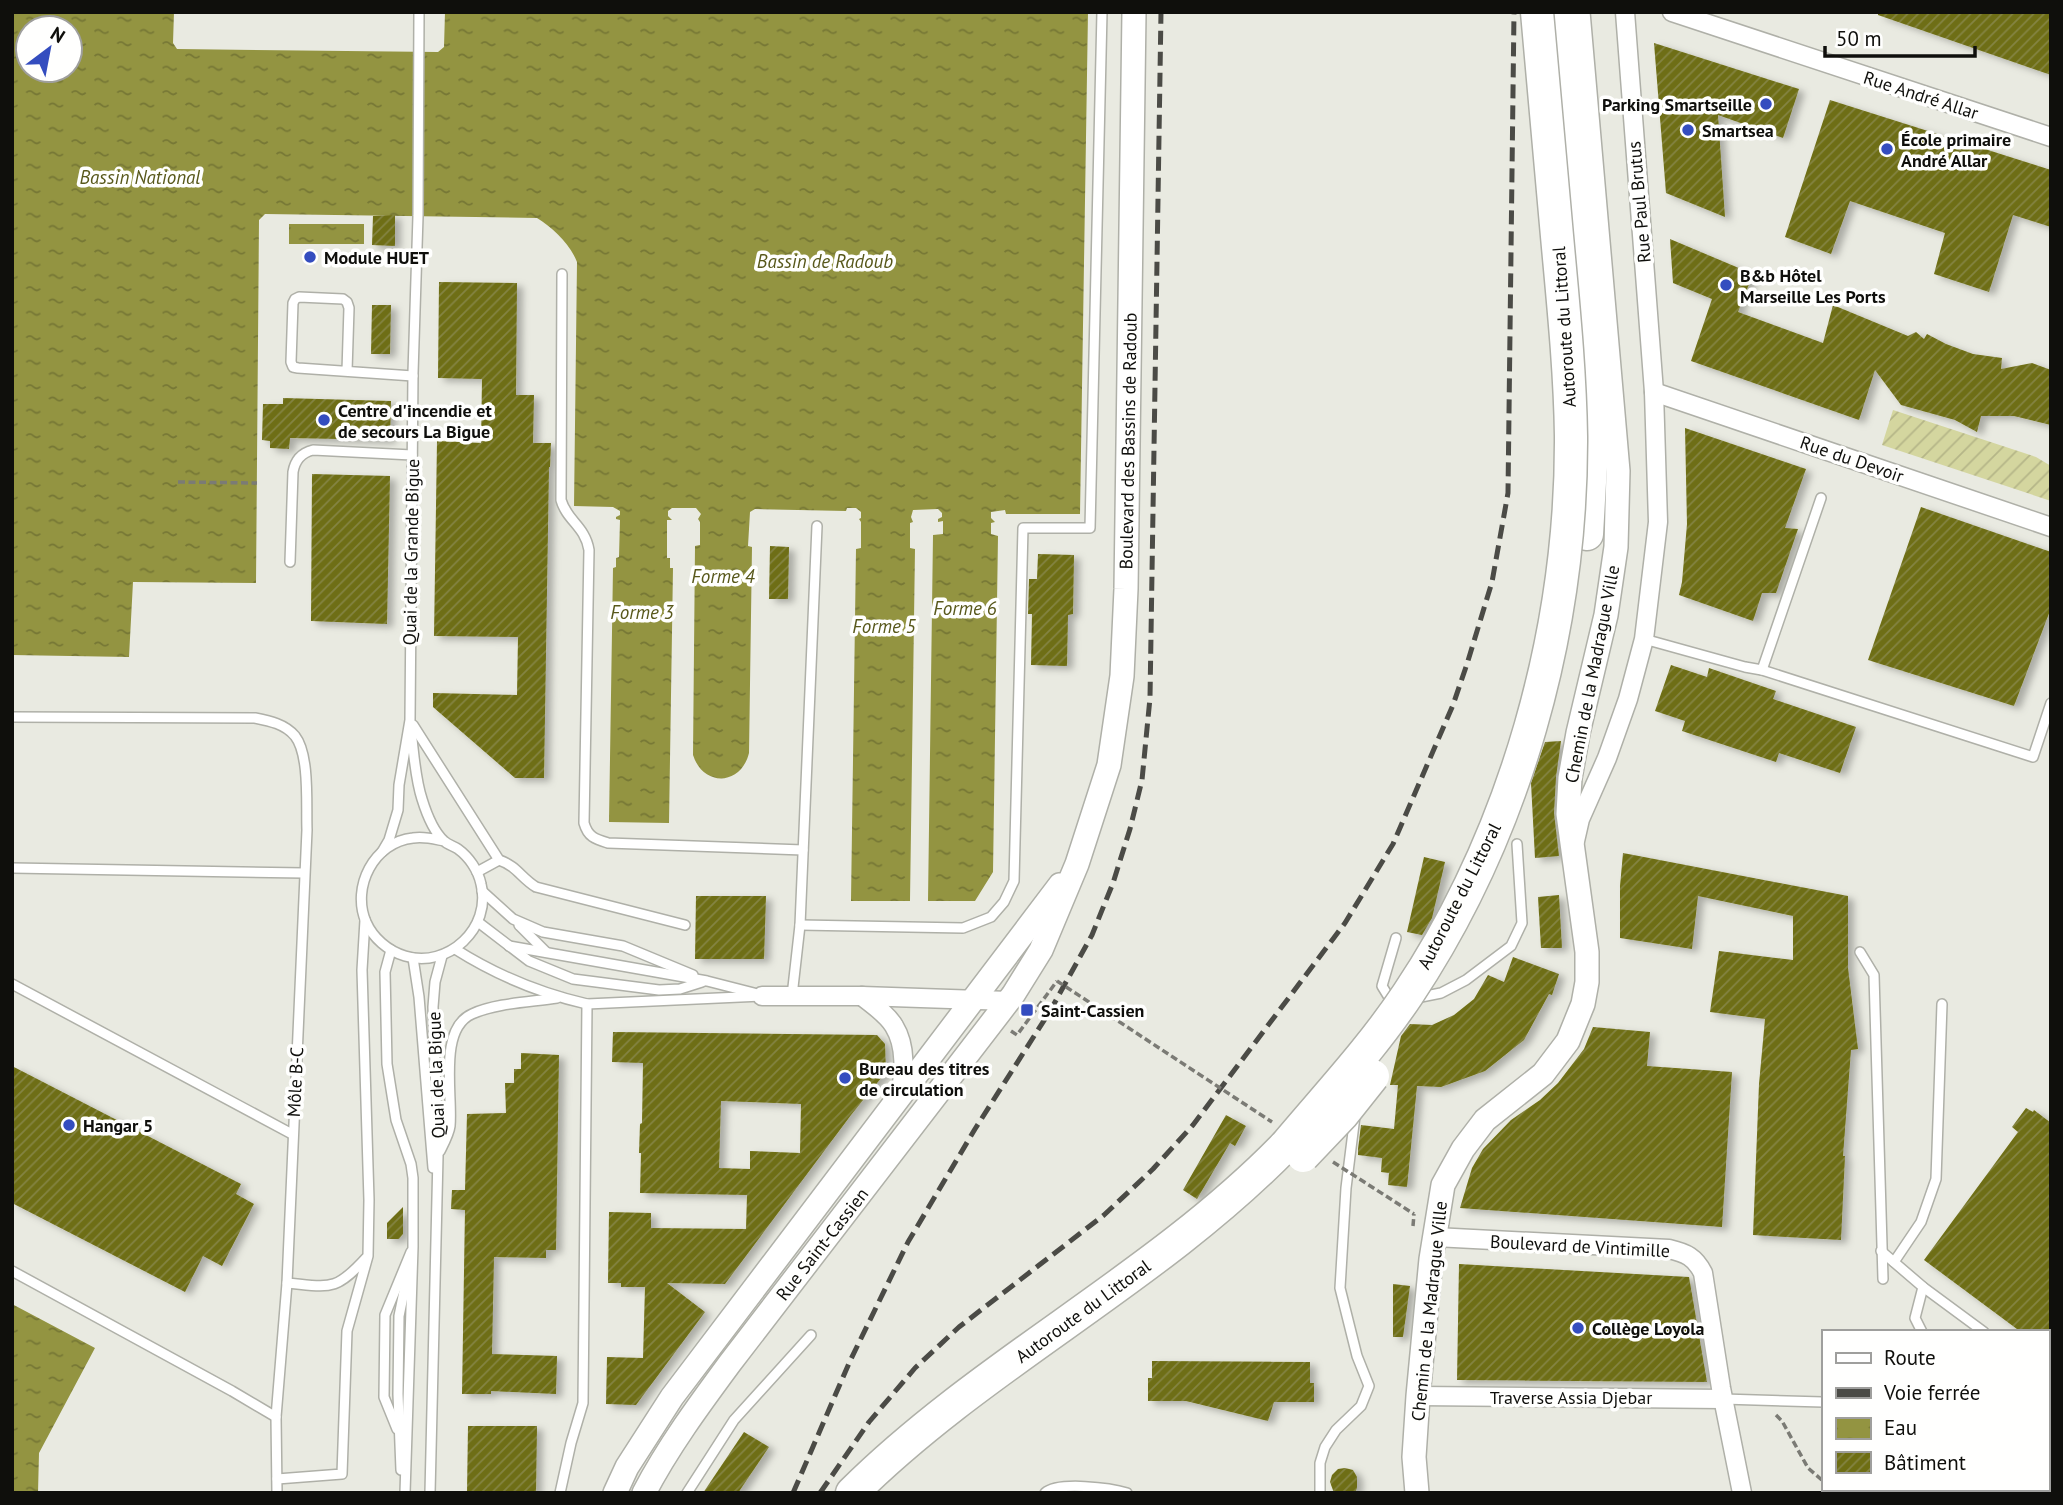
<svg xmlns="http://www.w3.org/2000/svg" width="2063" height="1505" viewBox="0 0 2063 1505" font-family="'PT Sans',sans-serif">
<defs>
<pattern id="garden-furrows" width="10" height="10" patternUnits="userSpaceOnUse" patternTransform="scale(1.75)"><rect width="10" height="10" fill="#d4d69f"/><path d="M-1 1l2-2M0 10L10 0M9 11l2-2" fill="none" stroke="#b5b688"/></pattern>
<pattern id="water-ripples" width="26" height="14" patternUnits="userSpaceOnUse" patternTransform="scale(1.75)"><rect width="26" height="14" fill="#939441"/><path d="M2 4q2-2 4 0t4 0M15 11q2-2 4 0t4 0" fill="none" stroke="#767735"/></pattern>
<pattern id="building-hatch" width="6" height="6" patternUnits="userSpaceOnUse" patternTransform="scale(1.75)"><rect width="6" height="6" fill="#6e6e13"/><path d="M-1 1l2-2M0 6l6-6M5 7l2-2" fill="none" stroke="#848444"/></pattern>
<filter id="shadow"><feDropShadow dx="6" dy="3.5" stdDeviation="3.5" flood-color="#0004"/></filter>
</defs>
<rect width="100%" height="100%" fill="#e9eae1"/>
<path fill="url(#garden-furrows)" d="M1893,410L2036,457L2051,466V501L1882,445Z"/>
<g fill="url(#water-ripples)" fill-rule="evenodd">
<path d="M12,12H174L173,43L177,49L438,52L444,47L445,12H1088L1080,514H1006L1005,510L991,512V518L995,522L991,523V534L998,536L993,872L975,901H928L933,535L943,534V521L938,522V519L942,517V513L938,509L913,510L911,517L913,522L910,523V548L915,549L910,901H851L856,549L861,548V522L859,519L861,518V512L856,508H847L846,511L755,509L750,512L748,546L752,547L749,753C741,786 703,787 693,755L695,546L700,545V522L698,519L701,514L696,508H672L668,511V516L672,520H667V558H670V568H673L669,823L609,822L613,568L616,567V558L619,557L620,520L616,519V517L620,515V511L613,507L574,506L577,262C570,244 553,228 537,218L265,214L259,220L256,583L133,582L129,657L12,655ZM28,28H70V70H28Z"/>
<rect x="289" y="224" width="75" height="20"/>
<path d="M12,1304L95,1348L39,1453L38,1493H12Z"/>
</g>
<g fill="url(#building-hatch)" fill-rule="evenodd" filter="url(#shadow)">
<path d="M1878,12H2051V75L1878,15Z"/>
<path d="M1654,43L1799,89L1783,138L1718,115L1725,217L1666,193Z"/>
<path d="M1830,100L2051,170V227L2013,215L1989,292L1934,274L1945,233L1850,201L1831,254L1785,237Z"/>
<path d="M395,215V246L372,245L373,216Z"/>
<path d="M1670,239L1753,274L1738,312L1823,343L1833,305L1908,336L1916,332L1924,339L1927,334L1946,344L1973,354L2002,358L2001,369L2032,363L2051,370V425L2014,416H1981L1977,432L1955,420L1901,405L1875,370L1859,420L1691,361L1712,299L1673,283Z"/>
<path d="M439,282L517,283L516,395H534L533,443H551L550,467H549L544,778H515L433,707V693L517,695L518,637L434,636L437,441L481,443L482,379L438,378Z"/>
<path d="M372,305H391L390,354H371Z"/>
<path d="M283,398L391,401L390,440L290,438L289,449L270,448V441L262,440L263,404H283Z"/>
<path d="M1685,428L1806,469L1785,528L1798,529L1776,593H1762L1753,621L1679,595L1682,582L1687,524Z"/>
<path d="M312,474L390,476L387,624L311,621Z"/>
<path d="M1921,507L2051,552V608L2014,706L1868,660Z"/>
<path d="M770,546L789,547L788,599H769Z"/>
<path d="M1038,554L1074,555L1073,614L1068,615L1067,666L1031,665L1032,614H1028L1029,579H1037Z"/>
<path d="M1671,665L1707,677L1709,668L1776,691L1773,699L1856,727L1840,773L1779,753L1776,762L1682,731L1685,721L1655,711Z"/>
<path d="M1561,741L1556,777L1554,813L1559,856L1535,858L1531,783L1545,742Z"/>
<path d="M1623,853L1848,896V968L1858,1049L1851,1050L1843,1156H1845L1841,1240L1753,1235L1759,1084L1765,1019L1710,1012L1719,951L1793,960V916L1698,896L1692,949L1620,938V886Z"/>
<path d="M1424,857L1445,862L1432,918L1422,935L1407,932Z"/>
<path d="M1559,895L1562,948H1541L1538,897Z"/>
<path d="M696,896H766L764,959H695Z"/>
<path d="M1513,957L1559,974L1552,995L1549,994L1524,1040L1485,1071L1441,1087L1417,1086L1407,1187L1388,1185L1389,1173L1381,1172L1382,1158L1358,1155V1149L1361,1125L1394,1129L1398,1085H1390L1401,1036L1410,1024L1432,1025L1454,1015L1474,999L1488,975L1504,982Z"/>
<path d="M1593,1027L1650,1032L1647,1066L1732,1072L1722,1227L1460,1208L1472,1168L1483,1149L1511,1120L1540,1100L1558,1083L1584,1049Z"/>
<path d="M613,1032L877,1035L885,1044L886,1072L851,1115L725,1284L667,1283L705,1312L636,1405L606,1404L607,1357L643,1358L645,1287H621V1283H608L609,1212L651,1213V1228L746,1229L747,1195L640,1193L641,1153H639L640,1124L642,1123L643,1063L612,1062ZM721,1101L801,1104L800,1153L750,1151V1169L719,1168Z"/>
<path d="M521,1053L559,1055L556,1250H546V1258L494,1257L492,1354L557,1356L556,1394L491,1391V1394H462L465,1210L451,1209L452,1190H465L467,1114L506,1113L505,1083H514V1069H521Z"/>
<path d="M12,1066L241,1184L236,1194L254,1204L222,1266L203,1256L185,1292L12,1203Z"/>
<path d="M2026,1108L2033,1112L2034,1110L2051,1123V1332H2021L1924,1260L2018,1132L2012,1127Z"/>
<path d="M1226,1115L1246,1126L1235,1146L1230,1143L1197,1199L1183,1190Z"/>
<path d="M403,1207V1234L399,1239H387V1223Z"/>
<path d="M1459,1264L1689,1277L1707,1382L1457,1380Z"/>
<path d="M1393,1284L1410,1286L1403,1337H1393Z"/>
<path d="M1152,1361L1310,1362V1383H1314V1402H1274L1268,1421L1186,1401H1148V1378H1152Z"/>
<path d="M468,1426H537L536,1493H467Z"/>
<path d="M744,1432L769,1447L738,1493H703Z"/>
<path d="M1345,1468L1353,1470L1357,1477V1488L1355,1493H1334L1330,1482L1332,1475L1338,1469Z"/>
</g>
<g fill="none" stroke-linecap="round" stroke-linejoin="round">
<g stroke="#afb0a8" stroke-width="12">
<g id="service">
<path d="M562,274L561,500C567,521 585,526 589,550L584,823C588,837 595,839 608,843L803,850"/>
<path d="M347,371L349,308L347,302L343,299L299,297L295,299L293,303L291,362L293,367L298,368L413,376"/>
<path d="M290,562L293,472C295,460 301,453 313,450L412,455"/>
<path d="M1644,639L1745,667L1762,670L2033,757L2051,703"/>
<path d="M1762,670L1821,498"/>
<path d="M12,717L255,718C270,721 285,724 295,736C310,755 306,806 307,830L287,1283L276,1417L277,1493"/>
<path d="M413,725L499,860C517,866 521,878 536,887L685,925"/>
<path d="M411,731C414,753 415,778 422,799C426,812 434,832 444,841C448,845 454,846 458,849C469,857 478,870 481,884C492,928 448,969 405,956C388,951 373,938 366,922C351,887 374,842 413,838C424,836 434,839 444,841"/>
<path d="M382,852L389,840L398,810L399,785L410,720L413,373L418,216L419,12"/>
<path d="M12,868L304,873"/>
<path d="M477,872L499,860"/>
<path d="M482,891L513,919L543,932L623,946L693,975"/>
<path d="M478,922L529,961L573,979L659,990L680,989L702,982"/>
<path d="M519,925L546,952"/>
<path d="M800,925L963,928L991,917L1004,902L1014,881L1023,528H1090L1102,12"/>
<path d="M509,946L707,981L754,993"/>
<path d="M455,949C496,975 539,993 587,1004L762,996"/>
<path d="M391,950L385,972L387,1064L396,1120L411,1164L413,1178V1247L405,1493"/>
<path d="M1860,952L1874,975L1883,1279"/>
<path d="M413,958L419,997L433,1168"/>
<path d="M12,984L292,1134"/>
<path d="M792,996L800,925L817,526"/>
<path d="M1416,998L1441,993L1466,980L1511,946L1522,923L1517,844"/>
<path d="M1393,1004L1382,986L1396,938"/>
<path d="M440,1151C444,1143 449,1134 450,1126C453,1095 438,1029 472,1014C496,1003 531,1002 557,998"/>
<path d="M1881,1251L1923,1287L1984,1332"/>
<path d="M1894,1262L1921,1222L1936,1179L1942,1004"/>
<path d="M12,1271L232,1391L276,1417"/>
<path d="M287,1283C330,1287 335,1292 366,1258"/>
<path d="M1922,1332L1915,1318L1923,1287"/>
<path d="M2047,1361L2051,1359"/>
<path d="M1723,1399L1823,1402"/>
<path d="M397,1429L384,1397L385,1315L411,1252"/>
<path d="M401,1470L398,1394L399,1316L408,1272"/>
<path d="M277,1479L342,1474L347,1331L368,1256L369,1200L362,970L365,920"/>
<path d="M430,1493L438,1156L433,1007L435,982L442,956"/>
<path d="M560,1493L571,1443L583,1403L587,1004"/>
<path d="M687,1493L734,1420L811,1335"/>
<path d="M1045,1493C1058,1481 1111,1488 1127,1493"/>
<path d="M1320,1493V1463L1325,1447L1336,1430L1361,1406L1369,1386L1357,1356L1340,1288L1346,1188L1355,1116"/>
</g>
</g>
<g stroke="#afb0a8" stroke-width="21">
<g id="minor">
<path d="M1672,12L2051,137"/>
<path d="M1654,392L2051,527"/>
<path d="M1575,841L1580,819L1607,758L1628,699L1644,639L1658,522L1654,392L1625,12"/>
<path d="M762,996H862L1009,1001"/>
<path d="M862,996C873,1005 887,1014 894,1026C907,1047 904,1074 900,1096"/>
<path d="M1435,1237L1669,1249C1686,1253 1695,1257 1703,1273L1721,1388L1742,1493"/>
<path d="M1418,1396L1723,1399"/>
</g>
</g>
<g stroke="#afb0a8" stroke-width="26">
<g id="tertiary">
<path d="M2047,1425L2051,1420"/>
<path d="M2047,1481L2051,1477"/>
<path d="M615,1493L627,1467L672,1397L1060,885"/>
<path d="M644,1493C668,1447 699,1405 730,1363L1013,995L1041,950L1077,864L1109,765L1122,676L1126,589L1134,12"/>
<path d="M1417,1493L1414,1457L1418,1396L1431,1259L1443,1185L1463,1149L1485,1120L1543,1074L1568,1041L1583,1004L1587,982V952L1568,814L1570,778L1578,733L1606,615L1616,547L1618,471L1578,12"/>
<path d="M1996,1493L1999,1489"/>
</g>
</g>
<g stroke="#afb0a8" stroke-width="35">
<g id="motorway">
<path d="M1557,12L1587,361L1592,448L1587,534"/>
<path d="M852,1493C984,1362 1156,1279 1286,1145"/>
</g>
</g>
<g stroke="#7b7b75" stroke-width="3.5" stroke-dasharray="7 3.5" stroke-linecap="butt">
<path d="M178,482L257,483"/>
<path d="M1011,1031L1017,1035L1057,981"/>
<path d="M1413,1226L1414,1214"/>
<path d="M1776,1415L1782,1421L1808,1468L1823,1481"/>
<path d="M1835,1489L1840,1493"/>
</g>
<use href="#service" stroke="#fff" stroke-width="9"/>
<use href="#minor" stroke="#fff" stroke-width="18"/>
<use href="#tertiary" stroke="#fff" stroke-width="23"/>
<use href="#motorway" stroke="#fff" stroke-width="32"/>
<g stroke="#4b4b46" stroke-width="2">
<path d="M2047,1451L2051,1446"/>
<path d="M2047,1474L2051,1469"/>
<path d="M2017,1493L2019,1489"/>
<path d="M2035,1493L2038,1489"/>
</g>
<g stroke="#4b4b46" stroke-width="5" stroke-dasharray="14 7" stroke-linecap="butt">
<path d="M793,1493L850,1361L908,1242L975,1129L1050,1011L1092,935L1113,883L1130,829L1142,780L1150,698L1161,12"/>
<path d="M820,1493L869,1422L915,1368L959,1327L1104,1215L1153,1169L1193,1125L1345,923L1393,844L1453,705L1467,664L1492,582L1508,493L1514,12"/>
</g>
<g stroke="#afb0a8" stroke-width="35" stroke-linecap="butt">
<g id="motorway-bridge">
<path d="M1286,1145C1328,1095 1372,1048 1408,994C1516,832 1572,630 1571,436C1570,369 1563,302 1557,236C1550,162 1544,87 1537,12"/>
<path d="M1303,1156L1342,1115L1373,1076"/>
</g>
</g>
<g stroke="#7b7b75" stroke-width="3.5" stroke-dasharray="7 3.5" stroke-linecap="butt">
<path d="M1057,981L1272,1122"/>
<path d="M1333,1162L1414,1214"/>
</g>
<use href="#motorway-bridge" stroke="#fff" stroke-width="32"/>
</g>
<g fill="#344dbf" stroke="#fffffe" stroke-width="2.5">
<circle cx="1766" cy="104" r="7"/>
<circle cx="1688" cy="130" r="7"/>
<circle cx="1887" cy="149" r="7"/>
<circle cx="310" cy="257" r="7"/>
<circle cx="1726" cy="285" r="7"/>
<circle cx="324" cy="420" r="7"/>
<rect x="1020" y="1003" width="14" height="14" rx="3.5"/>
<circle cx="845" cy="1078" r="7"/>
<circle cx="69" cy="1125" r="7"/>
<circle cx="1578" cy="1328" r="7"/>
</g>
<g text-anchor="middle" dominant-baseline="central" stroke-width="7" stroke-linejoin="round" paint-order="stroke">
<g font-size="18" fill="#0f0f0c" stroke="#fffffe">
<text transform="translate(1921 95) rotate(18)">Rue André Allar</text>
<text transform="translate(1639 202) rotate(-95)">Rue Paul Brutus</text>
<text transform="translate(1564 327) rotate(-94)">Autoroute du Littoral</text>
<text transform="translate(1128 441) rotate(-89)">Boulevard des Bassins de Radoub</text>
<text transform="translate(1852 459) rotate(19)">Rue du Devoir</text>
<text transform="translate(411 552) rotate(-89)">Quai de la Grande Bigue</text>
<text transform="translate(1592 674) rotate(-79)">Chemin de la Madrague Ville</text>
<text transform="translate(1459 896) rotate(-63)">Autoroute du Littoral</text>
<text transform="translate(436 1075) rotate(-92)">Quai de la Bigue</text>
<text transform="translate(295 1082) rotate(-87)">Môle B-C</text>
<text transform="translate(822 1244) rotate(-52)">Rue Saint-Cassien</text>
<text transform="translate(1580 1246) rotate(3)">Boulevard de Vintimille</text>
<text transform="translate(1083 1311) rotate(-36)">Autoroute du Littoral</text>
<text transform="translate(1429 1311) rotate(-84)">Chemin de la Madrague Ville</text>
<text x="1571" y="1397">Traverse Assia Djebar</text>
</g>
<g font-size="18" font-weight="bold" fill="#0f0f0c" stroke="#fffffe" text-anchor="start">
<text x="1752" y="104" text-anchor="end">Parking Smartseille</text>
<text x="1702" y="130">Smartsea</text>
<text x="1901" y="139">École primaire<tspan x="1901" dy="21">André Allar</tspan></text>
<text x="324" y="257">Module HUET</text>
<text x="1740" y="275">B&amp;b Hôtel<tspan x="1740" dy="21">Marseille Les Ports</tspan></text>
<text x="338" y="410">Centre d'incendie et<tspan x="338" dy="21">de secours La Bigue</tspan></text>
<text x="1041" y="1010">Saint-Cassien</text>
<text x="859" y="1068">Bureau des titres<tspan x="859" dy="21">de circulation</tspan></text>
<text x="83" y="1125">Hangar 5</text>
<text x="1592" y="1328">Collège Loyola</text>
</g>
<g font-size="19" font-style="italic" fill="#58581b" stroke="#fffffe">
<text x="140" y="177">Bassin National</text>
<text x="825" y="261">Bassin de Radoub</text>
<text x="723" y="576">Forme 4</text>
<text x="965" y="608">Forme 6</text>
<text x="642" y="612">Forme 3</text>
<text x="884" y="626">Forme 5</text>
</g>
</g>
<rect width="2063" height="1505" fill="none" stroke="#0f0f0c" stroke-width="28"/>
<rect x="1822" y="1330" width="228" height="161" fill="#fffffe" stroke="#9f9f9d" stroke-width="2"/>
<rect x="1836" y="1353" width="35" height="10" fill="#ffffff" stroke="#9f9f9d" stroke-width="2"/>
<text x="1884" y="1365" font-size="21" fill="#0f0f0c">Route</text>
<rect x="1836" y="1388" width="35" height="10" fill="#4b4b46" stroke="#9f9f9d" stroke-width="2"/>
<text x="1884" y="1400" font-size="21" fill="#0f0f0c">Voie ferrée</text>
<rect x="1836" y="1418" width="35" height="21" fill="url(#water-ripples)" stroke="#9f9f9d" stroke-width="2"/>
<text x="1884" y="1435" font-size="21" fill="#0f0f0c">Eau</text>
<rect x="1836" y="1452" width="35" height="21" fill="url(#building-hatch)" stroke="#9f9f9d" stroke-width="2"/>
<text x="1884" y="1470" font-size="21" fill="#0f0f0c">Bâtiment</text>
<g transform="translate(49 49) rotate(32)"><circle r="33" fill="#fffffe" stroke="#9f9f9d" stroke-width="2"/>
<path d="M0-5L12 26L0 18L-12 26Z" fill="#344dbf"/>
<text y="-10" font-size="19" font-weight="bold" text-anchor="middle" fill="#0f0f0c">N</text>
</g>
<path d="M1825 46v10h150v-10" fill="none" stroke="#0f0f0c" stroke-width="3.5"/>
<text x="1836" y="46" font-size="21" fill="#0f0f0c" stroke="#fffffe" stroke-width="5" paint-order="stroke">50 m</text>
</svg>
